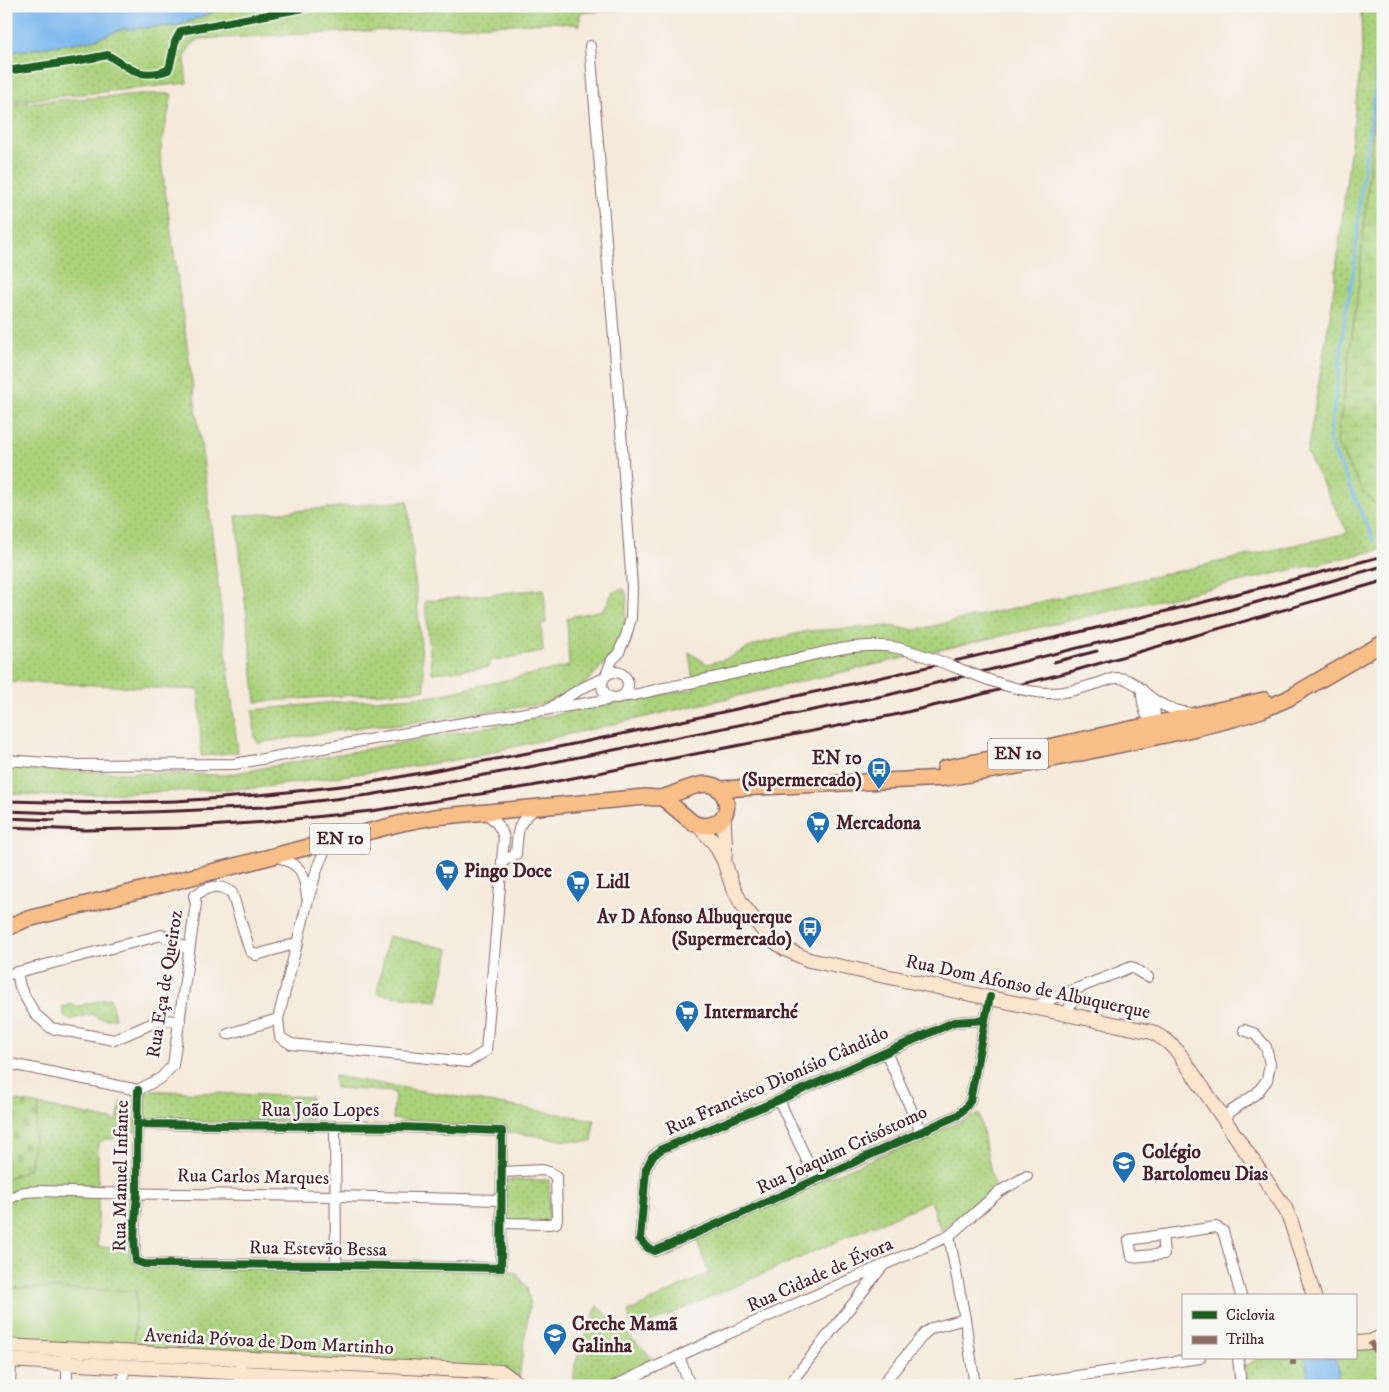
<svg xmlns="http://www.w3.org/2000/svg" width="1389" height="1392" viewBox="0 0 1389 1392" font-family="'IM FELL DW Pica',serif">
<defs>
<pattern id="grass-dots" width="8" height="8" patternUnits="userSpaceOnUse" patternTransform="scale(1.25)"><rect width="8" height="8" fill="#aad27c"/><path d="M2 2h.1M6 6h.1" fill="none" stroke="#94b46b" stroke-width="1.8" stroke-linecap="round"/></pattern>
<pattern id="wetland-marsh" width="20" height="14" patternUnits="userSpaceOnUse" patternTransform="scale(1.25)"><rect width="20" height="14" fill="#aad27c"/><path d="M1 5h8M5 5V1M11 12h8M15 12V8" fill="none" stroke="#94b46b"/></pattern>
<pattern id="cemetery-stones" width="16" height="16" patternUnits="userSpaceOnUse" patternTransform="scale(1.25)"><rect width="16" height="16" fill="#aad27c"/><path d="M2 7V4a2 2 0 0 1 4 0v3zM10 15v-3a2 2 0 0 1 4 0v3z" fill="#94b46b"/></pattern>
</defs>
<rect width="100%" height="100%" fill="#f6f6f2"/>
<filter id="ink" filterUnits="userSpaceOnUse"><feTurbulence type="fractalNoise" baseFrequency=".02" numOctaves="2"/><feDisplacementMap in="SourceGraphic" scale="10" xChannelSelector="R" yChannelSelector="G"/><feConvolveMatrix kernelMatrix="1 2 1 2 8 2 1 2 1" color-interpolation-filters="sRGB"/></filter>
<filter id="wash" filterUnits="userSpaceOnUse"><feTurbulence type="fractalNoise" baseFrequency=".0096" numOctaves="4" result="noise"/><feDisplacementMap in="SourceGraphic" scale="20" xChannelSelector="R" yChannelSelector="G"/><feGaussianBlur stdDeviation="1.12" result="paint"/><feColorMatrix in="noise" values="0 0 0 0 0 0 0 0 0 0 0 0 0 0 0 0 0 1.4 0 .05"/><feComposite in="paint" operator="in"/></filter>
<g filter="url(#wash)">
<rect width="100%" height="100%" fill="#f5e9da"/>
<g fill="url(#grass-dots)" stroke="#7a7854">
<path d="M230,6H626V9L580,13V25L554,22L200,39C180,51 185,62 187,83L6,102V53L93,40L123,29L177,26Z"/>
<path d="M1361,6H1383V20L1358,293L1337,443L1362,490L1378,506L1380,529H1383V549L456,760L257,788L48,796L6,793V768L98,772L225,775L694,689L689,652L707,664L726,659L755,645L807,631L887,626L915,630L1348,533L1307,453L1332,304L1362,52Z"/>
<path d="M142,94H172L160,154L203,459L238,752L201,756L199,690L6,681V104Z"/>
<path d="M408,501L425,690L256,702L236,516Z"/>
<path d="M544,589L546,623H541L543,652L489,661V667L432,673L425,601Z"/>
<path d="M624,589L627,596L625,625L617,650L586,683L566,694L542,704L419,721L400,725H375L258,743L255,738L253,710L336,702L434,696L569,666L567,619L574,616L603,610L613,592Z"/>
<path d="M388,936L449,949L438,1001L377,994Z"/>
<path d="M110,998L115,1018C105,1020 100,1019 91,1014L69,1020L68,1017L65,1018L62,1007L74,1004L75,1007Z"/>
<path d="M334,1076L594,1120L592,1142L562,1140L502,1131L393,1119L395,1092L335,1088Z"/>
<path d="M138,1090L311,1097L313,1120L140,1124Z"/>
<path d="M122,1100C126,1109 124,1118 137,1119V1132L125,1130L113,1139H105L98,1143V1247L134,1248L136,1261L501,1268L516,1273L527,1288L530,1302L518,1384L502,1372L134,1354L136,1291L6,1288V1179L29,1169L39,1105L117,1121Z"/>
<path d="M979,1114L994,1187L941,1231L930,1201L639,1328L631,1323L628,1312L709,1273L694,1234Z"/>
<rect x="505" y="1180" width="44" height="41"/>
<path d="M597,1306L660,1365L617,1386H573L575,1364Z"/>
<path d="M1383,1346V1386H1246V1366L1258,1358H1355V1347L1367,1349Z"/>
</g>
<path fill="url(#wetland-marsh)" stroke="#7a7854" d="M1383,20V502L1378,506L1362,490L1337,443L1358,293Z"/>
<path fill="url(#cemetery-stones)" stroke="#7a7854" d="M6,1099L39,1105L29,1169L6,1179Z"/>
<path fill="#aad27c" stroke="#7a7854" d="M6,1288L136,1291L134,1354L6,1345Z"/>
<g fill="#7bb8ee" stroke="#626c8c">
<path d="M6,6H230L177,26L123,29L93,40L6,53Z"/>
<path d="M1335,1358L1339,1370L1337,1381L1335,1382L1334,1386L1308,1385L1307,1365L1306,1363L1305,1358Z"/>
</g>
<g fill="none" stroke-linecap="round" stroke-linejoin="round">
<path stroke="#7bb8ee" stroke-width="3" d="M1374,541L1342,469L1329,442L1339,371L1345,316L1355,263L1361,189L1376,83L1380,6"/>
</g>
</g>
<g filter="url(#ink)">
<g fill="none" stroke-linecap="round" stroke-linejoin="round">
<g stroke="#866668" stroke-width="12">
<g id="street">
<path d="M590,46L616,362L632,587L631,618L626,636L618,654L612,660L606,675"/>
<circle cx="615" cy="685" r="13"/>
<path d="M1141,689C1154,702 1171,711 1190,713"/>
<path d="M1141,689C1144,705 1142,717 1158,727"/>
<path d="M1149,696C1155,707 1157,716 1152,727"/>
<path d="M620,697C635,696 650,691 665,688C704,680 743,672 782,662"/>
<path d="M552,707C568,696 585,685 603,679"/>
<path d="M6,760L75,765L234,764L451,725L606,700L611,697"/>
<path d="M275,856C301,864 304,871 307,897"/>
<path d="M502,862L516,854C518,830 516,823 536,808"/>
<path d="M17,972L20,987L24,995L35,1014L51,1028L114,1040L160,1020L180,1021"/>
<path d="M6,975L162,935L188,949"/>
<path d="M1033,1007C1065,992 1098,981 1131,967L1148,977"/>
<path d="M1066,1015L1071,1004L1070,992"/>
<path d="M278,1019L280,1037L291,1044L468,1062L486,1051L504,838C501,826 494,819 484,812"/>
<path d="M985,1020L970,1101L966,1107L958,1115L738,1215L655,1251L648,1248L640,1239L646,1169L652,1157L662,1149L779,1100L954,1022L985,1020L990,997"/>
<path d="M228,1034L278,1019L308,900L318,866L324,852L335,841"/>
<path d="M886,1052L921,1132"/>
<path d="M6,1063L138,1090L161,1078L173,1065L196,903L194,896C207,887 218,882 232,893L250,951L256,955L298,943"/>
<path d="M779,1100L816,1180"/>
<path d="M1223,1117L1257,1093L1267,1080L1270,1064L1266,1047L1255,1034L1244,1030"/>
<path d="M137,1124L401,1127L502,1131L501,1268L336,1265L144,1264L136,1261C132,1238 136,1215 137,1191C137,1158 137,1124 138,1090"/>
<path d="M335,1127L336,1265"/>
<path d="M6,1200L24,1192L41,1191L98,1193L335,1196L501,1200"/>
<path d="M501,1223L549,1224L556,1223L557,1218L556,1177L550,1172L542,1170L502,1172"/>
<path d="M1162,1235L1164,1254L1132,1257L1129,1240L1216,1227L1223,1231L1241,1296"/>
<path d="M949,1236L965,1319L975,1386"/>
<path d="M679,1356L690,1386"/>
<path d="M1238,1358L1241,1386"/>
<path d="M10,1386L11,1360"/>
<path d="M67,1386V1357"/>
<path d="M123,1386L124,1367"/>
<path d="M239,1386L241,1359"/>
<path d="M298,1386L311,1377"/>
<path d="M614,1386L705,1344L949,1236L1000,1191L1027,1176"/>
<path d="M788,1386L882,1267"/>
<path d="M881,1386L925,1333L932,1328L965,1319"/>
<path d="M1009,1386L1200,1358"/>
</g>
</g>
<g stroke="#866668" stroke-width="16">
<g id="secondary">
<path d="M724,815C723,831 727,846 724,860"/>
<path d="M699,826L715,844L724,861L732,885L741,903L753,918L769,937L785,949L809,960L1152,1032L1167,1041L1178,1052L1285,1208L1291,1222L1314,1296"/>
<path d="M1355,1343L1370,1342L1383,1336"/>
<path d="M6,1346L502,1372L518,1384"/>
<path d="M6,1360L480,1386"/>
</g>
</g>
<g stroke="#866668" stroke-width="18">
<g id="primary">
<path d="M945,768L1021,753L1264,700"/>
<path d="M719,789L946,778L1029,764L1179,732L1233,719L1262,710L1287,699L1383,643"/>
<path d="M6,929L24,920L402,823L434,817L645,797C651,797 658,799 664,797C682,793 712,771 724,796C734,817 712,832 693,823L663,798"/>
</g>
</g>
<use href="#street" stroke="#fff" stroke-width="10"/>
<use href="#secondary" stroke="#fce5cf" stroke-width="14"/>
<use href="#primary" stroke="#f7be87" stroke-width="15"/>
<g stroke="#4a1f2b" stroke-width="3">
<path d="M1054,662L1097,651"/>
<path d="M6,801C63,803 119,803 175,801C239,798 302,791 365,783C397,778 430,771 462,765C566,747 669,724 773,701C977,657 1181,610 1383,556"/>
<path d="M6,811L86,814L178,811L264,807L369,795L519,769L888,695L1219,613L1383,566"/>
<path d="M6,818L54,820"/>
<path d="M6,827L85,830L179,828L266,822L371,811L532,786L894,715L971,697L1073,671L1383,581"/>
</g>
<g stroke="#866668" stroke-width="12" stroke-linecap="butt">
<path id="street-bridge" d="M782,662C818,654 862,640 898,648C949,660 995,690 1047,693C1065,694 1082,688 1099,683C1105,681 1111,678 1117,678C1127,678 1134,682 1141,689"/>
</g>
<use href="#street-bridge" stroke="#fff" stroke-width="10"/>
<g stroke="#8d6e63" stroke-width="6" stroke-dasharray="12 6" stroke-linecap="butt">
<path d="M1370,1342L1381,1358L1383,1363"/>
<path d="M1293,1358V1365"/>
<path d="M1376,1386L1383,1371"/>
</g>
<g stroke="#f6f6f2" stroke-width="11">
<g id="cycleway">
<path d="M6,71L76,61L108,55C130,69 141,80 168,70L170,65L175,42L181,31L315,6"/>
<path d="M985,1020L970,1101L966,1107L958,1115L738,1215L655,1251L648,1248L640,1239L646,1169L652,1157L662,1149L779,1100L954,1022L985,1020L990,997"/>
<path d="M137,1124L401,1127L502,1131L501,1268L336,1265L144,1264L136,1261C132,1238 136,1215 137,1191C137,1158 137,1124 138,1090"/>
</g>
</g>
<use href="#cycleway" stroke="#1b5e20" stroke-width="8"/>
</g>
</g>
<defs>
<g id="bus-pin" transform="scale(1.25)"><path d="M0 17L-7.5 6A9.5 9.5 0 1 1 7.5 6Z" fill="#1f6fb2" stroke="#f6f6f2"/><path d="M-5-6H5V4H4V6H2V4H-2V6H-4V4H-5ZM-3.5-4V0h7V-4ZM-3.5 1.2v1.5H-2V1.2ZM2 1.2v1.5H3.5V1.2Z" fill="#fff"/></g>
<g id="supermarket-pin" transform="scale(1.25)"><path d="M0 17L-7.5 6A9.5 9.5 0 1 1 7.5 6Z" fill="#1f6fb2" stroke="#f6f6f2"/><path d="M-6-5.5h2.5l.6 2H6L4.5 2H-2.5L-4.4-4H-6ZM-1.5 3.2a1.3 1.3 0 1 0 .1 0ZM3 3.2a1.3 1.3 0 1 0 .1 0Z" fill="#fff"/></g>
<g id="school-pin" transform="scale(1.25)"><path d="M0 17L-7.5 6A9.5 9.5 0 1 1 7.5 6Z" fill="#1f6fb2" stroke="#f6f6f2"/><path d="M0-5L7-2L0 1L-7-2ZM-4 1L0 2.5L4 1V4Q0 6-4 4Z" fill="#fff"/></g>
</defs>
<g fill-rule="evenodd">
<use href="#bus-pin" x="879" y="769"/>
<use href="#supermarket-pin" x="818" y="823"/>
<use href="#supermarket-pin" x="447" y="871"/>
<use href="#supermarket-pin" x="578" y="882"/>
<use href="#bus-pin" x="810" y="928"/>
<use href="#supermarket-pin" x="687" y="1012"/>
<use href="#school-pin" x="1124" y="1163"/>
<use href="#school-pin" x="555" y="1335"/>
</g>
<g text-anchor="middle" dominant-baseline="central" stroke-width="5" stroke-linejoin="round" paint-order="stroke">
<g fill="#f6f6f2" stroke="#7e6067" stroke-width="1">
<rect x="988" y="738.5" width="60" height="31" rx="4"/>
<rect x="310" y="823.5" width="60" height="31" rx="4"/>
</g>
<g font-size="18" font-weight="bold" fill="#4a1f2b">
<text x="1018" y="754">EN 10</text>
<text x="340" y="839">EN 10</text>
</g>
<g font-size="19" font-weight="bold" fill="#4a1f2b" stroke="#f6f6f2" text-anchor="start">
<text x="862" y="758" text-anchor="end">EN 10<tspan x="862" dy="22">(Supermercado)</tspan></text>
<text x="836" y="823">Mercadona</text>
<text x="464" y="871">Pingo Doce</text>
<text x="596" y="882">Lidl</text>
<text x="792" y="917" text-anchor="end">Av D Afonso Albuquerque<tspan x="792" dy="22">(Supermercado)</tspan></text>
<text x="704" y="1012">Intermarché</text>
<text x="1142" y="1152">Colégio<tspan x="1142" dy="22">Bartolomeu Dias</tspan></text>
<text x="572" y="1324">Creche Mamã<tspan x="572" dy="22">Galinha</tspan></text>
</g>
<g font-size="19" fill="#4a1f2b" stroke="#f6f6f2">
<text transform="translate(165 984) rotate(-81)">Rua Eça de Queiroz</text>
<text transform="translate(1028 987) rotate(12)">Rua Dom Afonso de Albuquerque</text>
<text transform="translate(777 1081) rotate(-24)">Rua Francisco Dionísio Cândido</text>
<text x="320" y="1110">Rua João Lopes</text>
<text transform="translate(842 1150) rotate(-25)">Rua Joaquim Crisóstomo</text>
<text transform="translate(121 1176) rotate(-89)">Rua Manuel Infante</text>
<text transform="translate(253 1177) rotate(1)">Rua Carlos Marques</text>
<text transform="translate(318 1249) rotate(1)">Rua Estevão Bessa</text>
<text transform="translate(820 1275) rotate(-24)">Rua Cidade de Évora</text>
<text transform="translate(269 1342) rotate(3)">Avenida Póvoa de Dom Martinho</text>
</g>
</g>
<rect width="1389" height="1392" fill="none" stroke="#f6f6f2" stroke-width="25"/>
<rect x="1182" y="1294" width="175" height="65" fill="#f6f6f2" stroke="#b1a0a2"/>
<rect x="1192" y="1311" width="25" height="8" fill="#1b5e20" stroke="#b1a0a2"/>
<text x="1226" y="1320" font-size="15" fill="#4a1f2b">Ciclovia</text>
<rect x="1192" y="1336" width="25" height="8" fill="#8d6e63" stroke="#b1a0a2"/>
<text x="1226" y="1344" font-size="15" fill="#4a1f2b">Trilha</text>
</svg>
